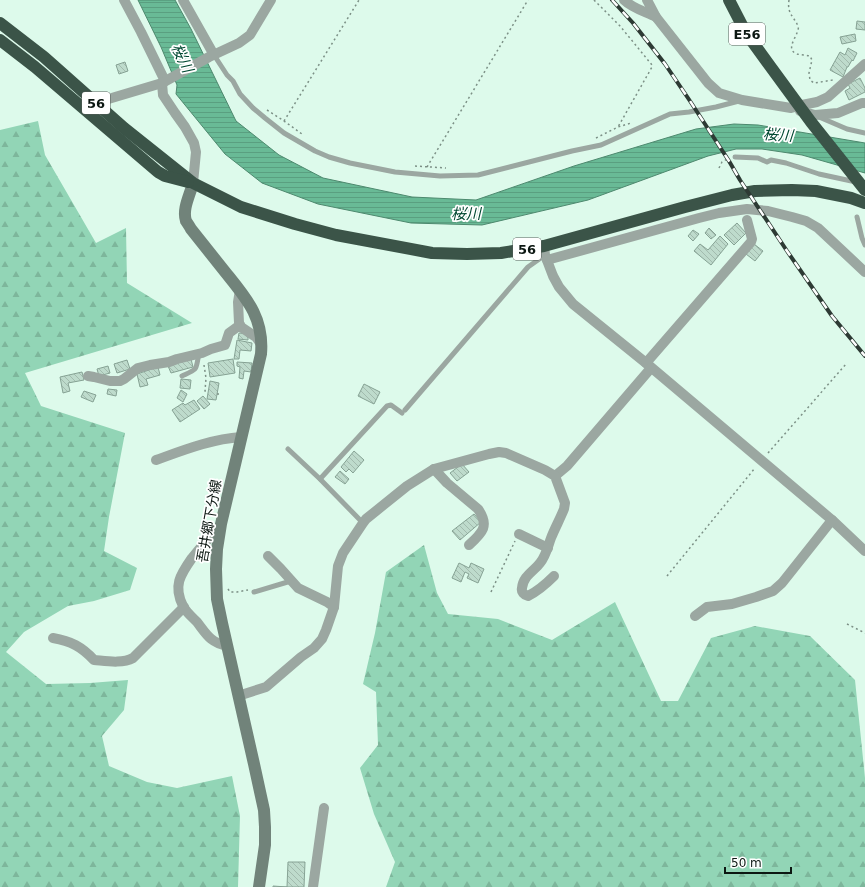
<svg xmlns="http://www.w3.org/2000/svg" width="865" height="887" viewBox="0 0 865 887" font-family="'DejaVu Sans','Noto Sans JP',sans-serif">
<defs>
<pattern id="forest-firs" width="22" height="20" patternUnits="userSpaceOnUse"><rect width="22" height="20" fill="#92d5b6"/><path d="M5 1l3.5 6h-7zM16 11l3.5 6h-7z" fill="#7db69b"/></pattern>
<pattern id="water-rules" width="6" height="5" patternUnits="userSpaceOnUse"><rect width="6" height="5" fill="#69ba96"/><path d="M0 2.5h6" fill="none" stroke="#5a9f80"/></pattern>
<pattern id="building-back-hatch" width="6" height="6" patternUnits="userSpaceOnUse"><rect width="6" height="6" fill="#bedbcc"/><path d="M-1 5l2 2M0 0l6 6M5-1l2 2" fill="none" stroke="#a2bbae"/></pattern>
</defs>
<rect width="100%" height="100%" fill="#ddfaeb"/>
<g fill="url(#forest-firs)">
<path d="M38,121L45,155L96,243L126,228L127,283L192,323L25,373L41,406L125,433L109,517L104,551L137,568L130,590L94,601L68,606L24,632L6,652L46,684L90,683L128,680L124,710L102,736L109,766L147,782L177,788L232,776L240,816L238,887H0V130Z"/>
<path d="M424,545L437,593L448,614L498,619L552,640L615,602L661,701H678L711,638L755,626L810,636L855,680L865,778V887H386L395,862L374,814L360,768L378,745L376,692L363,684L375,633L386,572Z"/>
</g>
<path fill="url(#water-rules)" stroke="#4d896e" d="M138,0H175L191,29L236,121L279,155L323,178L412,197L476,200L574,166L696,129L734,124L758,125L865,143V173L802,155L762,149H736L708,156L588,200L482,225L411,223L318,204L262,183L225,154L176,94L177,85L161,47Z"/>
<g fill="url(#building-back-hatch)" stroke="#86a294">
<path d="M857,21L865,22V30L856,29Z"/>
<path d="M855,34L856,41L842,44L840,37Z"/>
<path d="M848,48L857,53L853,61L852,60L848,67H847L843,77L830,70L840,52L845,55Z"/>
<path d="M125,62L128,71L119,74L116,65Z"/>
<path d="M860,78L865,88V92L849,100L845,91L850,88L848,84Z"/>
<path d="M737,223L746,233L734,245L724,235Z"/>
<path d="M709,228L716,235L711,239L705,233Z"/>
<path d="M693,230L699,234L693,241L688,236Z"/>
<path d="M720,236L728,244L711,265L694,251L700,244L708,250Z"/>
<path d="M754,244L763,251L755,261L746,254Z"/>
<path d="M239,333L248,334V340L238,339Z"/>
<path d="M237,340L252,343L251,351L240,350L239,359H234Z"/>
<path d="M191,359L193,367L171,373L168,366Z"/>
<path d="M233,359L235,373L210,377L208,363Z"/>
<path d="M127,360L130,369L117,373L114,364Z"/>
<path d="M237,362L252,363L251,372L244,371L243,379L239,378L240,367L237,366Z"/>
<path d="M108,366L110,373L99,376L97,369Z"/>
<path d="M158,367L160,375L146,379L148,385L140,387L137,374Z"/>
<path d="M82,372L84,380L68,383L70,391L63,393L60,377Z"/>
<path d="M181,379L191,380L190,389L180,388Z"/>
<path d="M210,381L219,383L216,400L207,399Z"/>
<path d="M364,384L380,392L374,404L358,396Z"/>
<path d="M108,389L117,390L116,396L107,394Z"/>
<path d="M181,390L187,394L183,402L177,398Z"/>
<path d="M84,391L96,395L93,402L81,397Z"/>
<path d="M203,396L210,404L204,409L197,401Z"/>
<path d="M194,400L200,409L180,422L172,410L183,403L185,405Z"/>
<path d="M354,451L364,460L353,473L349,469L346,472L341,467Z"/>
<path d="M462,464L469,472L457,481L450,473Z"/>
<path d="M340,471L349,479L345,484L335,477Z"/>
<path d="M474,514L481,522L460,540L452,531Z"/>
<path d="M459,563L469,568L471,563L484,569L478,583L467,578L469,574L465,572L461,582L452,578Z"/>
<path d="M288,862H305L304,887H273V886L287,887Z"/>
</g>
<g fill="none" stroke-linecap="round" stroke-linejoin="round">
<g stroke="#7c9086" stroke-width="1.5" stroke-dasharray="2 3" stroke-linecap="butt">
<path d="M594,0L620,26L652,65V67L618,127"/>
<path d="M789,0C787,14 793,15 798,26C801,33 783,49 797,54C801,55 806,55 810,56L812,60L809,73L810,80L814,83L833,80"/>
<path d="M267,110L284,121L302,134"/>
<path d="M284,121L359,0"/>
<path d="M596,138L618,127L631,123"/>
<path d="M415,166L446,168"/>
<path d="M427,167L528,0"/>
<path d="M719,168L722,162L729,158"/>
<path d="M204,365L206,378L205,391L208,392"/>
<path d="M217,394H220"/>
<path d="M768,453L847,363"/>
<path d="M667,576L755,468"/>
<path d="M228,589L230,592H237L248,590"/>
<path d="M491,592L515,541"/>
<path d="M847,624L865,633"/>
</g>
<g stroke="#9ba7a1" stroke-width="5">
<path d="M214,55L227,75L233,81L240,94L253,108L265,118L284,133L315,151L329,157L350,163L395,172L440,176L478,175L572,151L601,145L670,114L689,112L716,107L739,101"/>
<path d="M819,117L847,129L865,133"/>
<path d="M735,157L758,158L767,162L771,160L786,163L819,174L856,182"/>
<path d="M857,217L862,238L865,245"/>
<path d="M182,376C199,368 195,371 199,354"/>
<path d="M405,410L528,267L545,255"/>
<path d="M288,449L320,479L363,523"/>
<path d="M320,479L387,406L391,405L402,413"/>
<path d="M254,592L291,581"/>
</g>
<g stroke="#9ba7a1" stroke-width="10">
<path d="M124,0L141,32L165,81"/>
<path d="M183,0L214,55"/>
<path d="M624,0C632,8 646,12 656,17"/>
<path d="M647,0L656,17L708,83L719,93L742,100L791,108L802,105L817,102L828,97L865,64"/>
<path d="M162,83L163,95L175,113L185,127L194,143L196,152L193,183"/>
<path d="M98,105L105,100L162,83L209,57L239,43L250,35L271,0"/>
<path d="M800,111L815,115L838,113L862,103H865"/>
<path d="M544,246L545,255L553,276L559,287L573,304L646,363L832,520L865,551"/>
<path d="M547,260L699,218L719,213L747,209L768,211L792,217L806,221L818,228L865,272"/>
<path d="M240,290L238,302L239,323L241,327L256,337L261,344"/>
<path d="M646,363L751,242L752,239L747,220"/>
<path d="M88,376L94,377L110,381H120L124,379L138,368L150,365L169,362L177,359L202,353L211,349L225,345L229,333L240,325"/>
<path d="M156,460C184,450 212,439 241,437"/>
<path d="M434,469L447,483L478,509C490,526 482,533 469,545"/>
<path d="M555,476L567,466L651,368"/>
<path d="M219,533H214C206,541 199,549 192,558C180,575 173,586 183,606C186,612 192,617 197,622C207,635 210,642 227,646"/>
<path d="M519,534L548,548"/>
<path d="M268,556L281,569L298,588L327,602L334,607"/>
<path d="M695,616L707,607L732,604L756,597L773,591L782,583L832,520"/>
<path d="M53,638C71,641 82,647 94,660C106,661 122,664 133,658L184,607"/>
<path d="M238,696L266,687L301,657L314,648L322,639L326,630L334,607L338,566L343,553L363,523L366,519L407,486L434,469L489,454L499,452L506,453L545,470L555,476L565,503L564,509C560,519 555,528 551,538C548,546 546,556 540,563C534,571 523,576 522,588C521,592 524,595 528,596C538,591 546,584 554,576"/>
<path d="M313,887L324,808"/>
</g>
<path stroke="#71837a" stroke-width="12" d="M193,183C190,195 182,209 186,221C188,224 190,227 191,229C203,244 214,258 226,273C247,299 264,318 261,354L221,524L217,549L216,569L217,599L222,623L254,764L264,810L265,827V845L259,887"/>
<g stroke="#3b5448" stroke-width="12">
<path d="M729,0L746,33L770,66L811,122L865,190"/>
<path d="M0,23L44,57L124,128L193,183L241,207L295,224L336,235L432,253L467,254L501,253L544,246L685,207L732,195L755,191L792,190L816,191L851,198L865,203"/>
<path d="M0,40L35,67L158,172L165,176L188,182"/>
</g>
<g stroke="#2d3a34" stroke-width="4">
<path id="rail" d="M612,0L633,23L665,64L690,101L729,161L740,180L787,251L832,316L865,356"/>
</g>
<use href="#rail" stroke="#fff" stroke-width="2.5" stroke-dasharray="8" stroke-linecap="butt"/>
</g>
<g text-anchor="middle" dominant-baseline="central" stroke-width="3.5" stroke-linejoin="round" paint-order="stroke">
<g fill="#fff" stroke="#555d59" stroke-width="1">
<rect x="729" y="23" width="36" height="22" rx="3"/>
<rect x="82" y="92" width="28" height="22" rx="3"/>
<rect x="513" y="238" width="28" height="22" rx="3"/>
</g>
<g font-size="13" font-weight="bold" fill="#0c1712">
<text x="747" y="34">E56</text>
<text x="96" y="103">56</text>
<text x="527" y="249">56</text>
</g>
<g font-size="14" fill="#0c1712" stroke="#fff">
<text transform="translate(209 521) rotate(-80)">吾井郷下分線</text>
</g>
<g font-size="15" font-style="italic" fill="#004831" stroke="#fff">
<text transform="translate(182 58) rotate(64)">桜川</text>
<text transform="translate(778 135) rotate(4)">桜川</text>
<text transform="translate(466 214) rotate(-1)">桜川</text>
</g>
</g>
<path d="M725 867v6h66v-6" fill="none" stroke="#0c1712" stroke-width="2"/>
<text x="731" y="867" font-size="12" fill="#0c1712" stroke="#ffffff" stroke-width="3" paint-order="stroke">50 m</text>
</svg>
